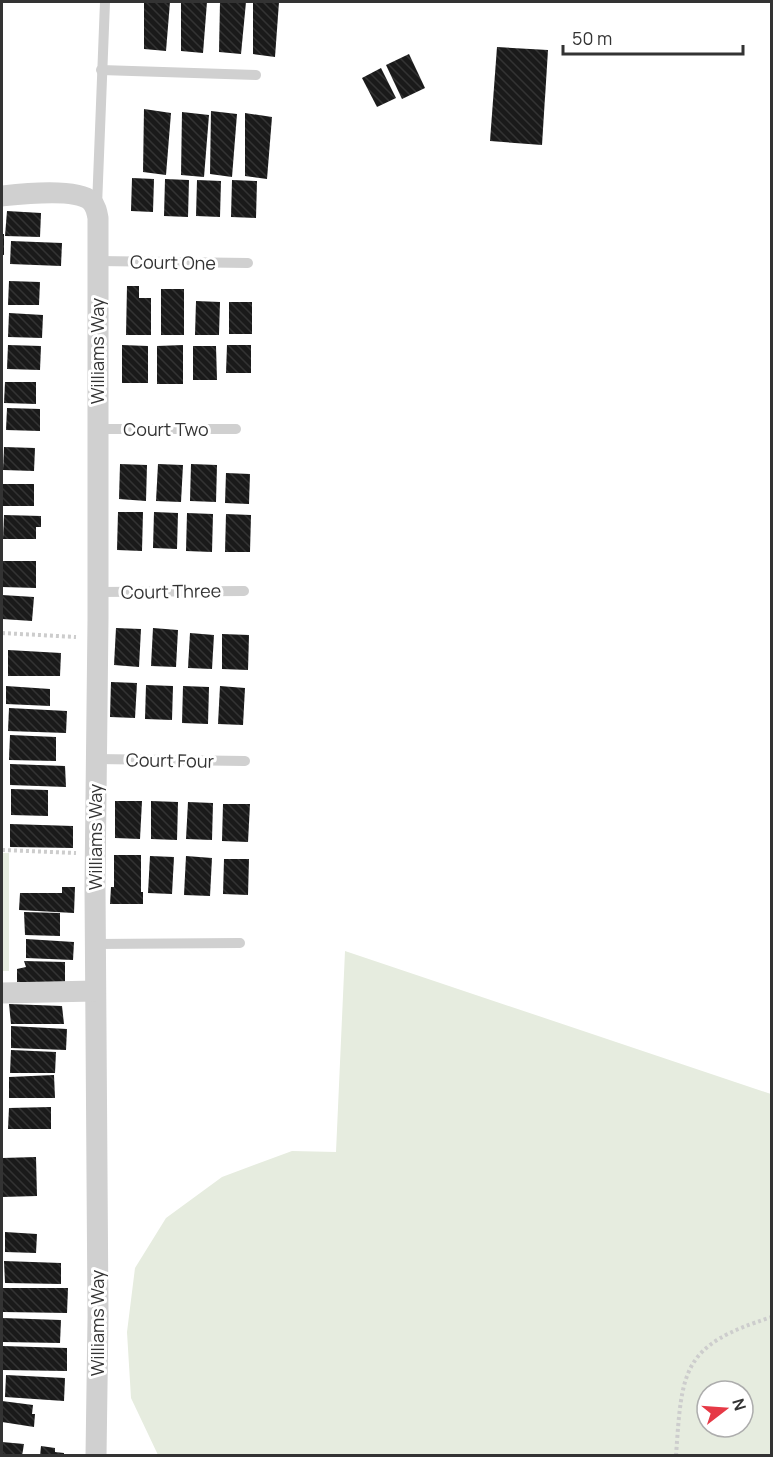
<svg xmlns="http://www.w3.org/2000/svg" width="773" height="1457" viewBox="0 0 773 1457" font-family="Manrope,sans-serif">
<defs>
<pattern id="building-back-hatch" width="6" height="6" patternUnits="userSpaceOnUse" patternTransform="scale(1.5)"><rect width="6" height="6" fill="#1a1a1a"/><path d="M-1 5l2 2M0 0l6 6M5-1l2 2" fill="none" stroke="#333"/></pattern>
</defs>
<rect width="100%" height="100%" fill="#fff"/>
<g fill="#e6ecdf" fill-rule="evenodd">
<rect x="2" y="853" width="7" height="118"/>
<path d="M345,951L771,1094V1455H158L131,1398L127,1332L135,1268L166,1218L222,1177L292,1151L336,1152ZM707,1391H743V1427H707Z"/>
</g>
<g fill="url(#building-back-hatch)">
<path d="M144,2H170L166,51L144,49Z"/>
<path d="M181,2H207L203,53L181,51Z"/>
<path d="M220,2H246L241,54L219,52Z"/>
<path d="M253,2H279L275,57L253,54Z"/>
<path d="M497,47L548,50L542,145L490,141Z"/>
<path d="M409,54L425,88L402,99L386,65Z"/>
<path d="M381,68L396,98L377,107L362,78Z"/>
<path d="M144,109L171,113L166,175L143,172Z"/>
<path d="M211,111L237,114L232,177L210,174Z"/>
<path d="M182,112L209,115L204,177L181,175Z"/>
<path d="M245,113L272,117L267,179L245,176Z"/>
<path d="M132,178L154,179L153,212L131,211Z"/>
<path d="M165,179L189,180L188,217L164,216Z"/>
<path d="M197,180L221,181L220,217L196,216Z"/>
<path d="M232,180L257,181L256,218L231,217Z"/>
<path d="M7,211L41,213L40,237L5,236Z"/>
<rect x="2" y="234" width="2" height="21"/>
<path d="M11,241L62,243L61,266L10,264Z"/>
<path d="M9,281L40,282L39,305H8Z"/>
<path d="M127,286H139V298H151V335H126Z"/>
<rect x="161" y="289" width="23" height="46"/>
<path d="M196,301L220,302L219,335H195Z"/>
<rect x="229" y="302" width="23" height="32"/>
<path d="M9,313L43,315L42,338L8,337Z"/>
<path d="M8,345L41,346L40,370L7,369Z"/>
<path d="M122,345L148,346V383H122Z"/>
<path d="M183,345V384H157V346Z"/>
<path d="M227,345H251V373H226Z"/>
<path d="M193,346H216L217,380H193Z"/>
<path d="M5,382H36V404L4,403Z"/>
<path d="M7,408L40,409V431L6,430Z"/>
<path d="M4,447L35,448L34,471L3,470Z"/>
<path d="M120,464L147,465L146,501L119,499Z"/>
<path d="M158,464L183,465L181,502L156,501Z"/>
<path d="M191,464L217,465L216,502L190,501Z"/>
<path d="M226,473L250,474L249,504L225,503Z"/>
<path d="M3,484H34V506H2Z"/>
<path d="M118,512H143L142,551L117,550Z"/>
<path d="M154,512L178,513L177,549L153,548Z"/>
<path d="M187,513L213,514L212,552L186,551Z"/>
<path d="M226,514L251,515L250,552H225Z"/>
<path d="M4,515L41,516V527H36V539H3Z"/>
<path d="M2,561H36V588L2,587Z"/>
<path d="M2,595L34,597L32,621L2,619Z"/>
<path d="M116,628L141,629L139,667L114,665Z"/>
<path d="M153,628L178,630L176,667L151,666Z"/>
<path d="M190,633L214,635L212,669L188,668Z"/>
<path d="M222,634L249,635L248,670L222,669Z"/>
<path d="M8,650L61,653L60,676H8Z"/>
<path d="M111,682L137,683L135,718L110,717Z"/>
<path d="M146,685L173,686L172,720L145,719Z"/>
<path d="M6,686L50,689V706L6,704Z"/>
<path d="M183,686L209,687L208,724L182,723Z"/>
<path d="M220,686L245,688L243,725L218,724Z"/>
<path d="M9,708L67,711L66,733L8,731Z"/>
<path d="M10,735L56,737V761L9,760Z"/>
<path d="M10,764L65,766L66,787L10,785Z"/>
<path d="M11,789L48,790V816L11,815Z"/>
<path d="M115,801H142L140,839L115,838Z"/>
<path d="M151,801L178,802L177,840L151,839Z"/>
<path d="M188,802L213,803L212,840L186,839Z"/>
<path d="M223,804H250L248,842L222,841Z"/>
<path d="M10,824L73,826V848L10,847Z"/>
<path d="M114,855H141V892H143V904H110L111,887H114Z"/>
<path d="M150,856L174,857L172,894L148,893Z"/>
<path d="M186,856L212,858L210,896L184,895Z"/>
<path d="M224,859H249L248,895L223,894Z"/>
<path d="M62,887H75L74,913L19,910L20,893H62Z"/>
<path d="M24,912L60,913V936L25,935Z"/>
<path d="M26,939L74,942L73,960L26,958Z"/>
<path d="M24,961L65,962V984L17,982V969L26,967Z"/>
<path d="M9,1004L62,1006L64,1024H11Z"/>
<path d="M11,1026L67,1029L66,1050L11,1048Z"/>
<path d="M11,1050L56,1052L55,1073H10Z"/>
<path d="M54,1075L55,1098H9V1077Z"/>
<path d="M51,1107V1129H8L9,1108Z"/>
<path d="M36,1157L37,1196L2,1197V1158Z"/>
<path d="M5,1232L37,1234L36,1253L5,1252Z"/>
<path d="M4,1261L61,1263V1284L5,1283Z"/>
<path d="M3,1288H68L67,1313L3,1312Z"/>
<path d="M2,1318L61,1320L60,1343L2,1342Z"/>
<path d="M3,1346L67,1348V1371L2,1370Z"/>
<path d="M6,1375L65,1378L64,1401L5,1397Z"/>
<path d="M2,1401L33,1405L32,1414H35L34,1427L2,1422Z"/>
<path d="M2,1442L24,1444L22,1456H2Z"/>
<path d="M41,1446L55,1448V1452L64,1453V1456H40Z"/>
</g>
<g fill="none" stroke-linecap="round" stroke-linejoin="round">
<g stroke="#cdcdcd" stroke-width="4" stroke-dasharray="3 3" stroke-linecap="butt">
<path d="M2,633L76,637"/>
<path d="M2,850L76,853"/>
<path d="M676,1456C682,1369 682,1345 772,1317"/>
</g>
<g stroke="#d0d0d0" stroke-width="10">
<path d="M101,70L256,75"/>
<path d="M97,206L105,2"/>
<path d="M98,261L248,263"/>
<path d="M97,429H236"/>
<path d="M98,592L244,591"/>
<path d="M96,759L245,761"/>
<path d="M95,944L240,943"/>
</g>
<g stroke="#d0d0d0" stroke-width="21">
<path d="M2,196C21,194 76,188 91,201C96,206 97,212 98,218V619L95,887L98,1317L96,1456"/>
<path d="M2,993L95,991"/>
</g>
</g>
<g text-anchor="middle" dominant-baseline="central" stroke-width="6" stroke-linejoin="round" paint-order="stroke">
<g font-size="18" fill="#333" stroke="#fff">
<text transform="translate(173 262) rotate(1)">Court One</text>
<text transform="translate(97 351) rotate(-90)">Williams Way</text>
<text x="166" y="429">Court Two</text>
<text transform="translate(171 591) rotate(-1)">Court Three</text>
<text transform="translate(170 760) rotate(1)">Court Four</text>
<text transform="translate(95 837) rotate(-90)">Williams Way</text>
<text transform="translate(97 1323) rotate(-90)">Williams Way</text>
</g>
</g>
<rect width="773" height="1457" fill="none" stroke="#333333" stroke-width="6"/>
<g transform="translate(725 1409) rotate(73)"><circle r="28" fill="#ffffff" stroke="#adadad" stroke-width="1.5"/>
<path d="M0-4.5L10 22L0 15L-10 22Z" fill="#e63946"/>
<text y="-9" font-size="16" font-weight="bold" text-anchor="middle" fill="#333333">N</text>
</g>
<path d="M563 45v9h180v-9" fill="none" stroke="#333333" stroke-width="3"/>
<text x="572" y="45" font-size="18" fill="#333333" stroke="#ffffff" stroke-width="4.5" paint-order="stroke">50 m</text>
</svg>
